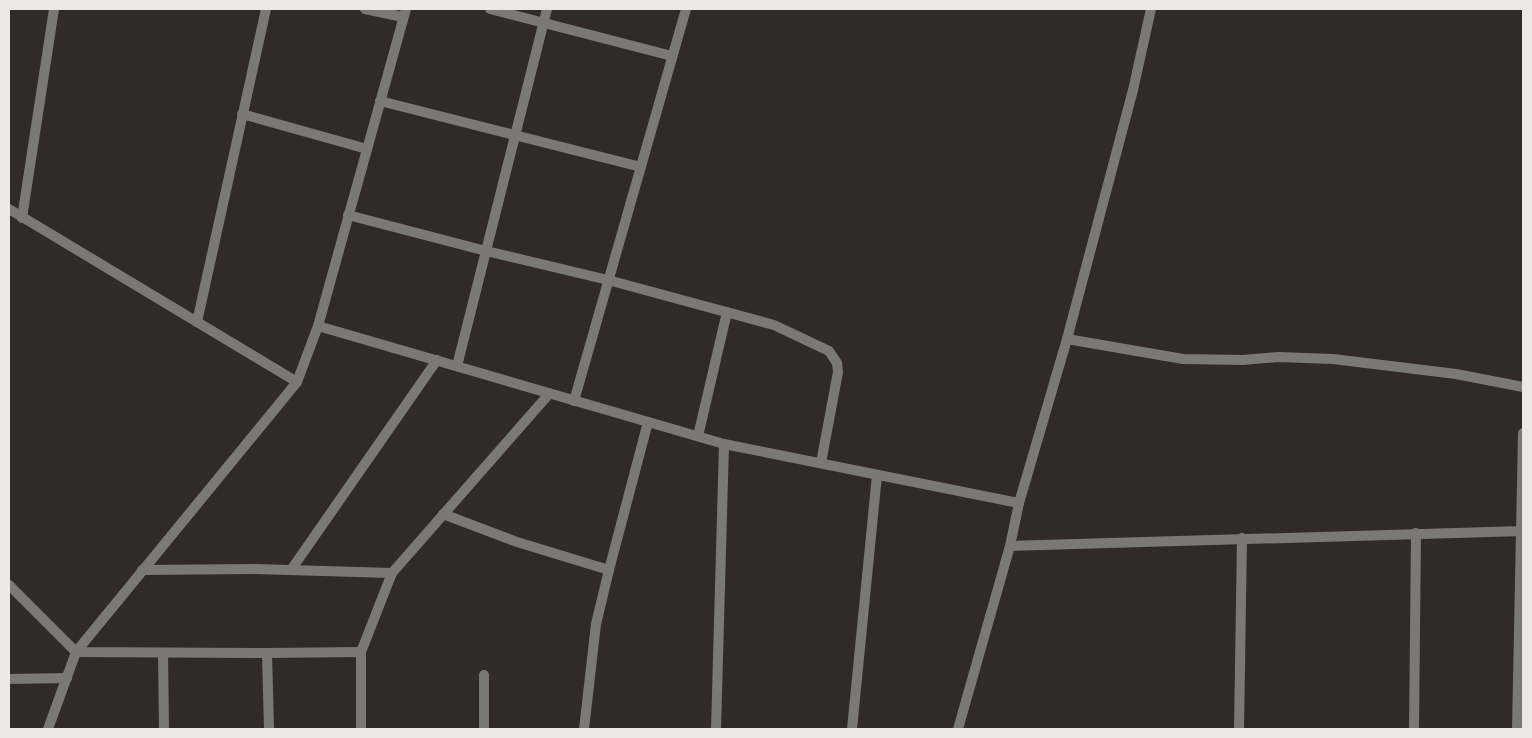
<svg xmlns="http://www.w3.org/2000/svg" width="1532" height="738" viewBox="0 0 1532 738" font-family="'Sofia Sans Condensed',sans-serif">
<rect width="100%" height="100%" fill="#302b29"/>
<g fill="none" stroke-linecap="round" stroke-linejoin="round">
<g stroke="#7a7977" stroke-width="10">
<path d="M490,9L672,56"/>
<path d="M380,101L641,167"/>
<path d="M242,114L367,149"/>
<path d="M348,215L486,251L608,280L774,325L829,351L837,363L838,372L821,463"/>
<path d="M457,366L547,9"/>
<path d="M574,401L686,9"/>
<path d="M698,436L727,312"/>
<path d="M291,570L437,360"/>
<path d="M484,675V729"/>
<path d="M9,679L67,678"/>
</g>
<g stroke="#7a7977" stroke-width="10">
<path d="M365,9L403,17"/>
<path d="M9,209L297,382"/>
<path d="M22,218L54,9"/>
<path d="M197,322L266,9"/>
<path d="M318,326L724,444L1019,503"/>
<path d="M1067,339L1183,359L1243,360L1279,357L1333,359L1456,374L1523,387"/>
<path d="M443,514L517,542L609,570L596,624L584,729"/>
<path d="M1010,546L1523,531"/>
<path d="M142,570L254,569L392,573"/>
<path d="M609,570L648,422"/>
<path d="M9,585L76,652L267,653L361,652"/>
<path d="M163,653L164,729"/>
<path d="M267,653L269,729"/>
<path d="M48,729L76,652L297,382L318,326L406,9"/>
<path d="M361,729V652L392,573L549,394"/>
<path d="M716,729L724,444"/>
<path d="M852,729L877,475"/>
<path d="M1239,729L1242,538"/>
<path d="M1414,729L1416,533"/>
<path d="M1517,729L1523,433"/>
</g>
<path stroke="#7a7977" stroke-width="10" d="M958,729L1010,546L1019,503L1067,339L1133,90L1151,9"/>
</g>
<rect width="1532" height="738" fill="none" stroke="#ebe8e6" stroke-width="20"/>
</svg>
